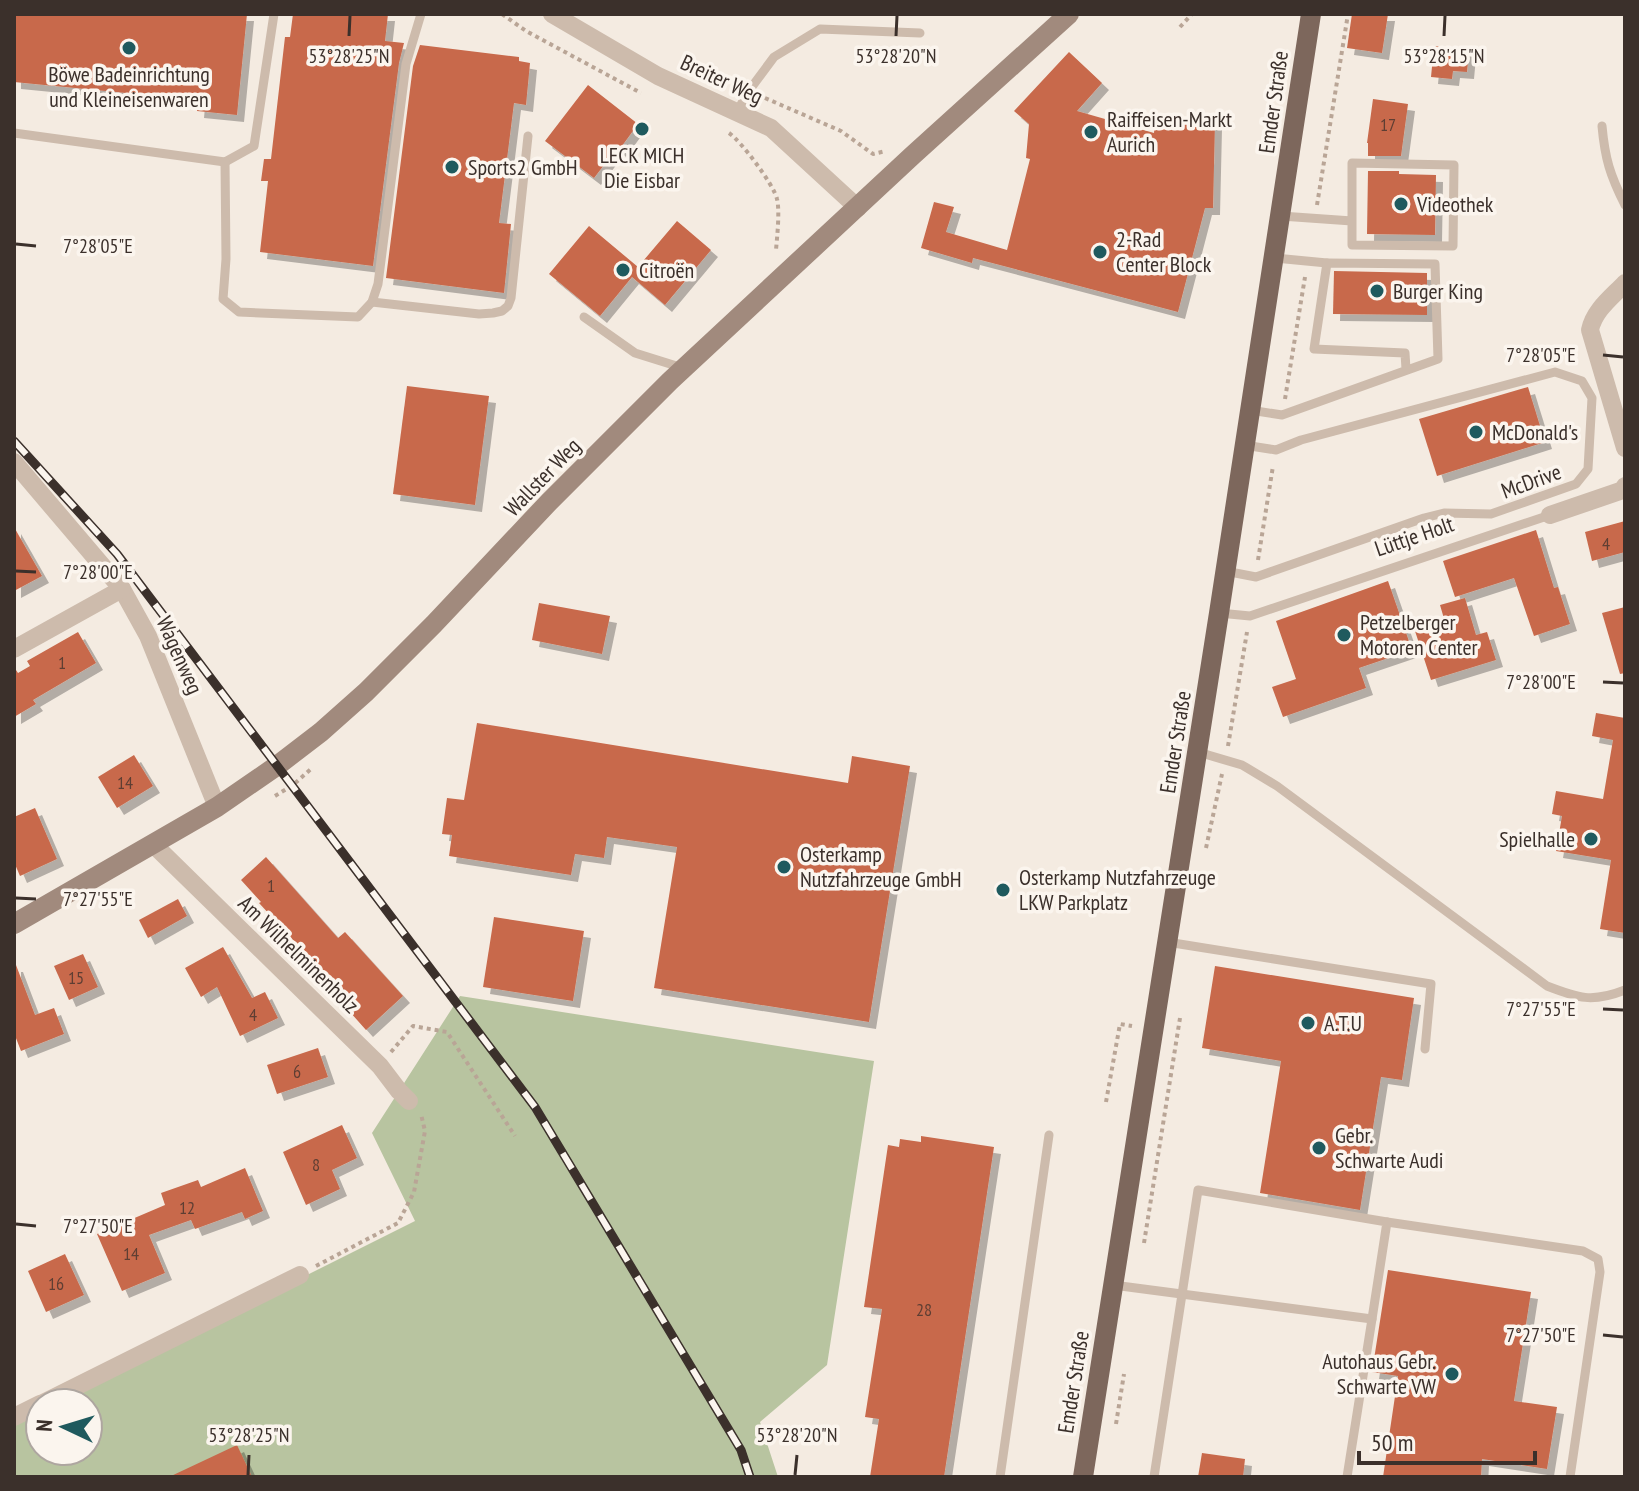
<svg xmlns="http://www.w3.org/2000/svg" width="1639" height="1491" viewBox="0 0 1639 1491" font-family="'PT Sans Narrow',sans-serif">
<defs>
<filter id="shadow"><feDropShadow dx="7" dy="7" stdDeviation="0" flood-color="#0004"/></filter>
</defs>
<rect width="100%" height="100%" fill="#f4ebe1"/>
<path fill="#b8c4a0" d="M460,996L874,1061L827,1365L760,1422L778,1477H14V1421L40,1408V1451H88V1403H51L415,1221L372,1133Z"/>
<g fill="#c8694b" filter="url(#shadow)">
<path d="M14,14H247L237,115L197,111L198,100L14,82Z"/>
<path d="M293,14H388L385,41L404,43L399,63L373,266L260,252L268,181H261L264,159H271L285,37H290Z"/>
<path d="M1352,14H1388L1382,53L1347,48Z"/>
<path d="M420,45L519,57V61L530,63L526,105L514,103L499,223L511,224L504,293L386,278L413,66Z"/>
<path d="M1434,46L1469,50L1467,72L1453,71L1452,79L1431,77Z"/>
<path d="M1069,52L1102,83L1077,111L1154,133L1155,120L1215,122L1213,208H1205L1178,312L973,258L972,263L921,248L934,202L954,207L946,232L1007,250L1030,159L1026,158L1029,124L1014,111Z"/>
<path d="M588,85L638,124L619,150L617,148L594,178L545,141Z"/>
<path d="M1373,99L1408,104L1401,156H1368V143H1367Z"/>
<path d="M1368,171H1399V174L1436,175L1435,235L1367,234Z"/>
<path d="M677,221L711,250L665,305L632,277L600,316L549,274L589,226L638,267Z"/>
<path d="M1334,271L1427,273V315L1333,314Z"/>
<path d="M407,386L489,396L475,505L393,494Z"/>
<path d="M1528,387L1545,442L1437,476L1419,419Z"/>
<path d="M1625,521V552L1592,561L1585,532Z"/>
<path d="M14,527L42,576L14,591Z"/>
<path d="M1536,530L1554,588L1558,587L1570,624L1534,636L1514,578L1455,597L1443,561Z"/>
<path d="M1388,581L1412,650L1359,668L1366,688L1283,717L1272,687L1296,679L1276,621Z"/>
<path d="M1465,598L1476,635L1487,632L1496,660L1431,680L1415,631L1445,622L1440,605Z"/>
<path d="M539,603L610,616L602,654L532,640Z"/>
<path d="M1625,607V673L1620,674L1602,613Z"/>
<path d="M78,632L96,663L33,700L36,704L14,717V667L18,673L30,666L27,661Z"/>
<path d="M1596,713L1625,718V933L1600,929L1611,860L1556,851L1562,816L1552,814L1556,791L1603,799L1613,740L1592,736Z"/>
<path d="M477,723L848,783L852,756L910,766L869,1022L654,988L677,847L607,837L604,858L575,854L571,875L449,856L452,835L442,834L447,798L464,800Z"/>
<path d="M134,755L153,786L117,808L98,777Z"/>
<path d="M35,808L57,859L20,876L14,862V817Z"/>
<path d="M266,857L338,938L345,932L403,996L366,1030L326,985L331,981L259,903L261,902L241,880Z"/>
<path d="M178,899L187,916L148,938L139,920Z"/>
<path d="M494,917L584,931L573,1001L483,987Z"/>
<path d="M223,947L252,998L265,992L278,1018L240,1036L217,987L201,997L185,968Z"/>
<path d="M83,954L98,987L69,1000L54,966Z"/>
<path d="M14,965H16L35,1015L54,1008L64,1034L21,1051L14,1033Z"/>
<path d="M1215,966L1414,998L1402,1080L1381,1077L1360,1210L1260,1193L1281,1061L1202,1048Z"/>
<path d="M318,1048L328,1077L277,1094L267,1065Z"/>
<path d="M342,1125L357,1158L332,1170L340,1189L306,1205L283,1152Z"/>
<path d="M921,1136L994,1147L944,1477H870L879,1419L865,1417L882,1309L864,1307L888,1145L899,1147L900,1139L921,1142Z"/>
<path d="M245,1168L263,1211L245,1219L242,1212L195,1229L191,1220L149,1235L165,1273L122,1291L97,1234L165,1205L161,1193L198,1180L201,1187Z"/>
<path d="M65,1254L84,1295L46,1312L28,1271Z"/>
<path d="M1388,1270L1531,1292L1514,1401L1557,1407L1547,1469L1482,1459L1481,1477H1383L1398,1376L1372,1372Z"/>
<path d="M237,1445L252,1477H169Z"/>
<path d="M1202,1453L1245,1459L1243,1477H1198Z"/>
</g>
<g fill="none" stroke-linecap="round" stroke-linejoin="round">
<g stroke="#b9a596" stroke-width="4" stroke-dasharray="4 4" stroke-linecap="butt">
<path d="M502,14L526,31L641,93"/>
<path d="M1180,27L1192,14"/>
<path d="M765,98L841,131L873,154L886,151"/>
<path d="M729,133C741,141 774,185 777,199C780,211 777,238 776,250"/>
<path d="M1317,205L1348,14"/>
<path d="M1285,399L1305,277"/>
<path d="M1258,560L1273,466"/>
<path d="M1228,746L1247,632"/>
<path d="M275,796L293,785L312,768"/>
<path d="M1206,848L1222,774"/>
<path d="M391,1052L413,1026L447,1032L515,1136"/>
<path d="M1106,1102L1120,1024L1132,1026"/>
<path d="M1144,1243L1180,1018"/>
<path d="M316,1266L398,1223L414,1192L425,1131L421,1114"/>
<path d="M1116,1424L1124,1374"/>
</g>
<g stroke="#cdbbac" stroke-width="9">
<path d="M737,112L748,92L774,57L820,29L920,33"/>
<path d="M1602,126C1605,159 1610,175 1625,205"/>
<path d="M14,133L225,162L254,146L274,14"/>
<path d="M225,162L226,259L223,299L239,312L358,317L372,302L378,284L406,64L421,14"/>
<path d="M1281,216L1352,221V245L1453,246L1454,165L1352,163V221"/>
<path d="M1275,258L1327,263"/>
<path d="M372,302L479,314L493,313L502,311L508,306L511,298L528,136"/>
<path d="M584,317L635,353L683,368"/>
<path d="M1250,410L1282,415L1438,359L1435,264L1327,263L1314,349L1405,353L1406,369"/>
<path d="M1225,571L1256,577L1424,518L1444,513L1491,514L1576,484L1588,469L1592,398L1582,381L1555,372L1301,440L1276,450L1244,445"/>
<path d="M1219,613L1250,616L1550,515"/>
<path d="M1198,752L1242,765L1277,786L1547,986C1578,998 1592,1003 1625,990"/>
<path d="M1167,942L1431,984L1425,1049"/>
<path d="M1387,1222L1583,1251L1598,1259L1600,1272L1570,1477"/>
<path d="M1113,1285L1372,1319L1347,1477"/>
<path d="M1000,1477L1049,1135"/>
<path d="M1154,1477L1198,1190L1387,1222L1372,1319"/>
</g>
<g stroke="#cdbbac" stroke-width="18">
<path d="M552,14L658,76L771,128L858,208"/>
<path d="M1625,283C1612,297 1594,310 1590,330L1625,448"/>
<path d="M14,462L122,589L148,636L217,807"/>
<path d="M1550,515L1623,490L1625,486"/>
<path d="M14,649L122,589"/>
<path d="M153,844L380,1066L399,1091L409,1101"/>
<path d="M43,1403L300,1275"/>
<path d="M14,1417L40,1404"/>
</g>
<path stroke="#a18a7d" stroke-width="20" d="M14,924L217,807L278,765L321,732L366,692L434,624L549,502L670,381L913,155L1069,14"/>
<path stroke="#7d675c" stroke-width="20" d="M1083,1477L1219,613L1311,14"/>
<g stroke="#3b302b" stroke-width="9">
<path id="rail" d="M14,441L117,554L535,1107L741,1450L750,1477"/>
</g>
<use href="#rail" stroke="#fbf5ee" stroke-width="6" stroke-dasharray="18" stroke-linecap="butt"/>
</g>
<path fill="none" stroke="#3b302b" stroke-width="3" d="M349,36L350,16M896,36L897,16M1444,36L1445,16M16,244L36,246M1603,355L1623,357M16,571L36,572M1603,682L1623,683M16,898L36,899M1603,1009L1623,1010M16,1224L36,1226M1603,1335L1623,1337M248,1475L249,1455M795,1475L797,1455"/>
<g fill="#1f5a5e" stroke="#fbf5ee" stroke-width="3">
<circle cx="129" cy="48" r="8"/>
<circle cx="642" cy="129" r="8"/>
<circle cx="1091" cy="132" r="8"/>
<circle cx="452" cy="167" r="8"/>
<circle cx="1401" cy="204" r="8"/>
<circle cx="1100" cy="252" r="8"/>
<circle cx="623" cy="270" r="8"/>
<circle cx="1377" cy="291" r="8"/>
<circle cx="1476" cy="432" r="8"/>
<circle cx="1344" cy="635" r="8"/>
<circle cx="1591" cy="839" r="8"/>
<circle cx="784" cy="867" r="8"/>
<circle cx="1003" cy="890" r="8"/>
<circle cx="1308" cy="1023" r="8"/>
<circle cx="1319" cy="1148" r="8"/>
<circle cx="1452" cy="1374" r="8"/>
</g>
<g text-anchor="middle" dominant-baseline="central" stroke-width="7" stroke-linejoin="round" paint-order="stroke">
<g font-size="18" fill="#5e3e33">
<text x="1388" y="124">17</text>
<text x="1606" y="543">4</text>
<text x="62" y="662">1</text>
<text x="125" y="782">14</text>
<text x="271" y="885">1</text>
<text x="76" y="977">15</text>
<text x="253" y="1014">4</text>
<text x="297" y="1071">6</text>
<text x="316" y="1164">8</text>
<text x="187" y="1207">12</text>
<text x="131" y="1253">14</text>
<text x="56" y="1283">16</text>
<text x="924" y="1309">28</text>
</g>
<g font-size="22" fill="#3b302b" stroke="#fbf5ee" text-anchor="start">
<text x="129" y="74" text-anchor="middle">Böwe Badeinrichtung<tspan x="129" dy="25">und Kleineisenwaren</tspan></text>
<text x="1107" y="119">Raiffeisen-Markt<tspan x="1107" dy="25">Aurich</tspan></text>
<text x="642" y="155" text-anchor="middle">LECK MICH<tspan x="642" dy="25">Die Eisbar</tspan></text>
<text x="468" y="167">Sports2 GmbH</text>
<text x="1417" y="204">Videothek</text>
<text x="1116" y="239">2-Rad<tspan x="1116" dy="25">Center Block</tspan></text>
<text x="639" y="270">Citroën</text>
<text x="1393" y="291">Burger King</text>
<text x="1492" y="432">McDonald's</text>
<text x="1360" y="622">Petzelberger<tspan x="1360" dy="25">Motoren Center</tspan></text>
<text x="1575" y="839" text-anchor="end">Spielhalle</text>
<text x="800" y="854">Osterkamp<tspan x="800" dy="25">Nutzfahrzeuge GmbH</tspan></text>
<text x="1019" y="877">Osterkamp Nutzfahrzeuge<tspan x="1019" dy="25">LKW Parkplatz</tspan></text>
<text x="1324" y="1023">A.T.U</text>
<text x="1335" y="1135">Gebr.<tspan x="1335" dy="25">Schwarte Audi</tspan></text>
<text x="1436" y="1361" text-anchor="end">Autohaus Gebr.<tspan x="1436" dy="25">Schwarte VW</tspan></text>
</g>
<g font-size="22" fill="#3b302b" stroke="#fbf5ee">
<text transform="translate(722 79) rotate(25)">Breiter Weg</text>
<text transform="translate(1273 102) rotate(-82)">Emder Straße</text>
<text transform="translate(542 477) rotate(-46)">Wallster Weg</text>
<text transform="translate(1531 481) rotate(-20)">McDrive</text>
<text transform="translate(1414 536) rotate(-19)">Lüttje Holt</text>
<text transform="translate(180 655) rotate(66)">Wagenweg</text>
<text transform="translate(1175 742) rotate(-81)">Emder Straße</text>
<text transform="translate(299 954) rotate(44)">Am Wilhelminenholz</text>
<text transform="translate(1073 1382) rotate(-81)">Emder Straße</text>
</g>
</g>
<g font-size="20" text-anchor="middle" fill="#3b302b" stroke="#fbf5ee" stroke-width="7" stroke-linejoin="round" paint-order="stroke">
<text x="349" y="63">53°28'25"N</text>
<text x="896" y="63">53°28'20"N</text>
<text x="1444" y="63">53°28'15"N</text>
<text x="98" y="253">7°28'05"E</text>
<text x="1541" y="362">7°28'05"E</text>
<text x="98" y="579">7°28'00"E</text>
<text x="1541" y="689">7°28'00"E</text>
<text x="98" y="906">7°27'55"E</text>
<text x="1541" y="1016">7°27'55"E</text>
<text x="98" y="1233">7°27'50"E</text>
<text x="1541" y="1342">7°27'50"E</text>
<text x="249" y="1442">53°28'25"N</text>
<text x="797" y="1442">53°28'20"N</text>
</g>
<rect width="1639" height="1491" fill="none" stroke="#3b302b" stroke-width="32"/>
<g transform="translate(64 1427) rotate(274)"><circle r="38" fill="#fbf5ee" stroke="#aea6a0" stroke-width="2"/>
<path d="M0-6L14 30L0 20L-14 30Z" fill="#1f5a5e"/>
<text y="-12" font-size="22" font-weight="bold" text-anchor="middle" fill="#3b302b">N</text>
</g>
<path d="M1359 1451v12h176v-12" fill="none" stroke="#3b302b" stroke-width="4"/>
<text x="1371" y="1451" font-size="24" fill="#3b302b" stroke="#fbf5ee" stroke-width="6" paint-order="stroke">50 m</text>
</svg>
